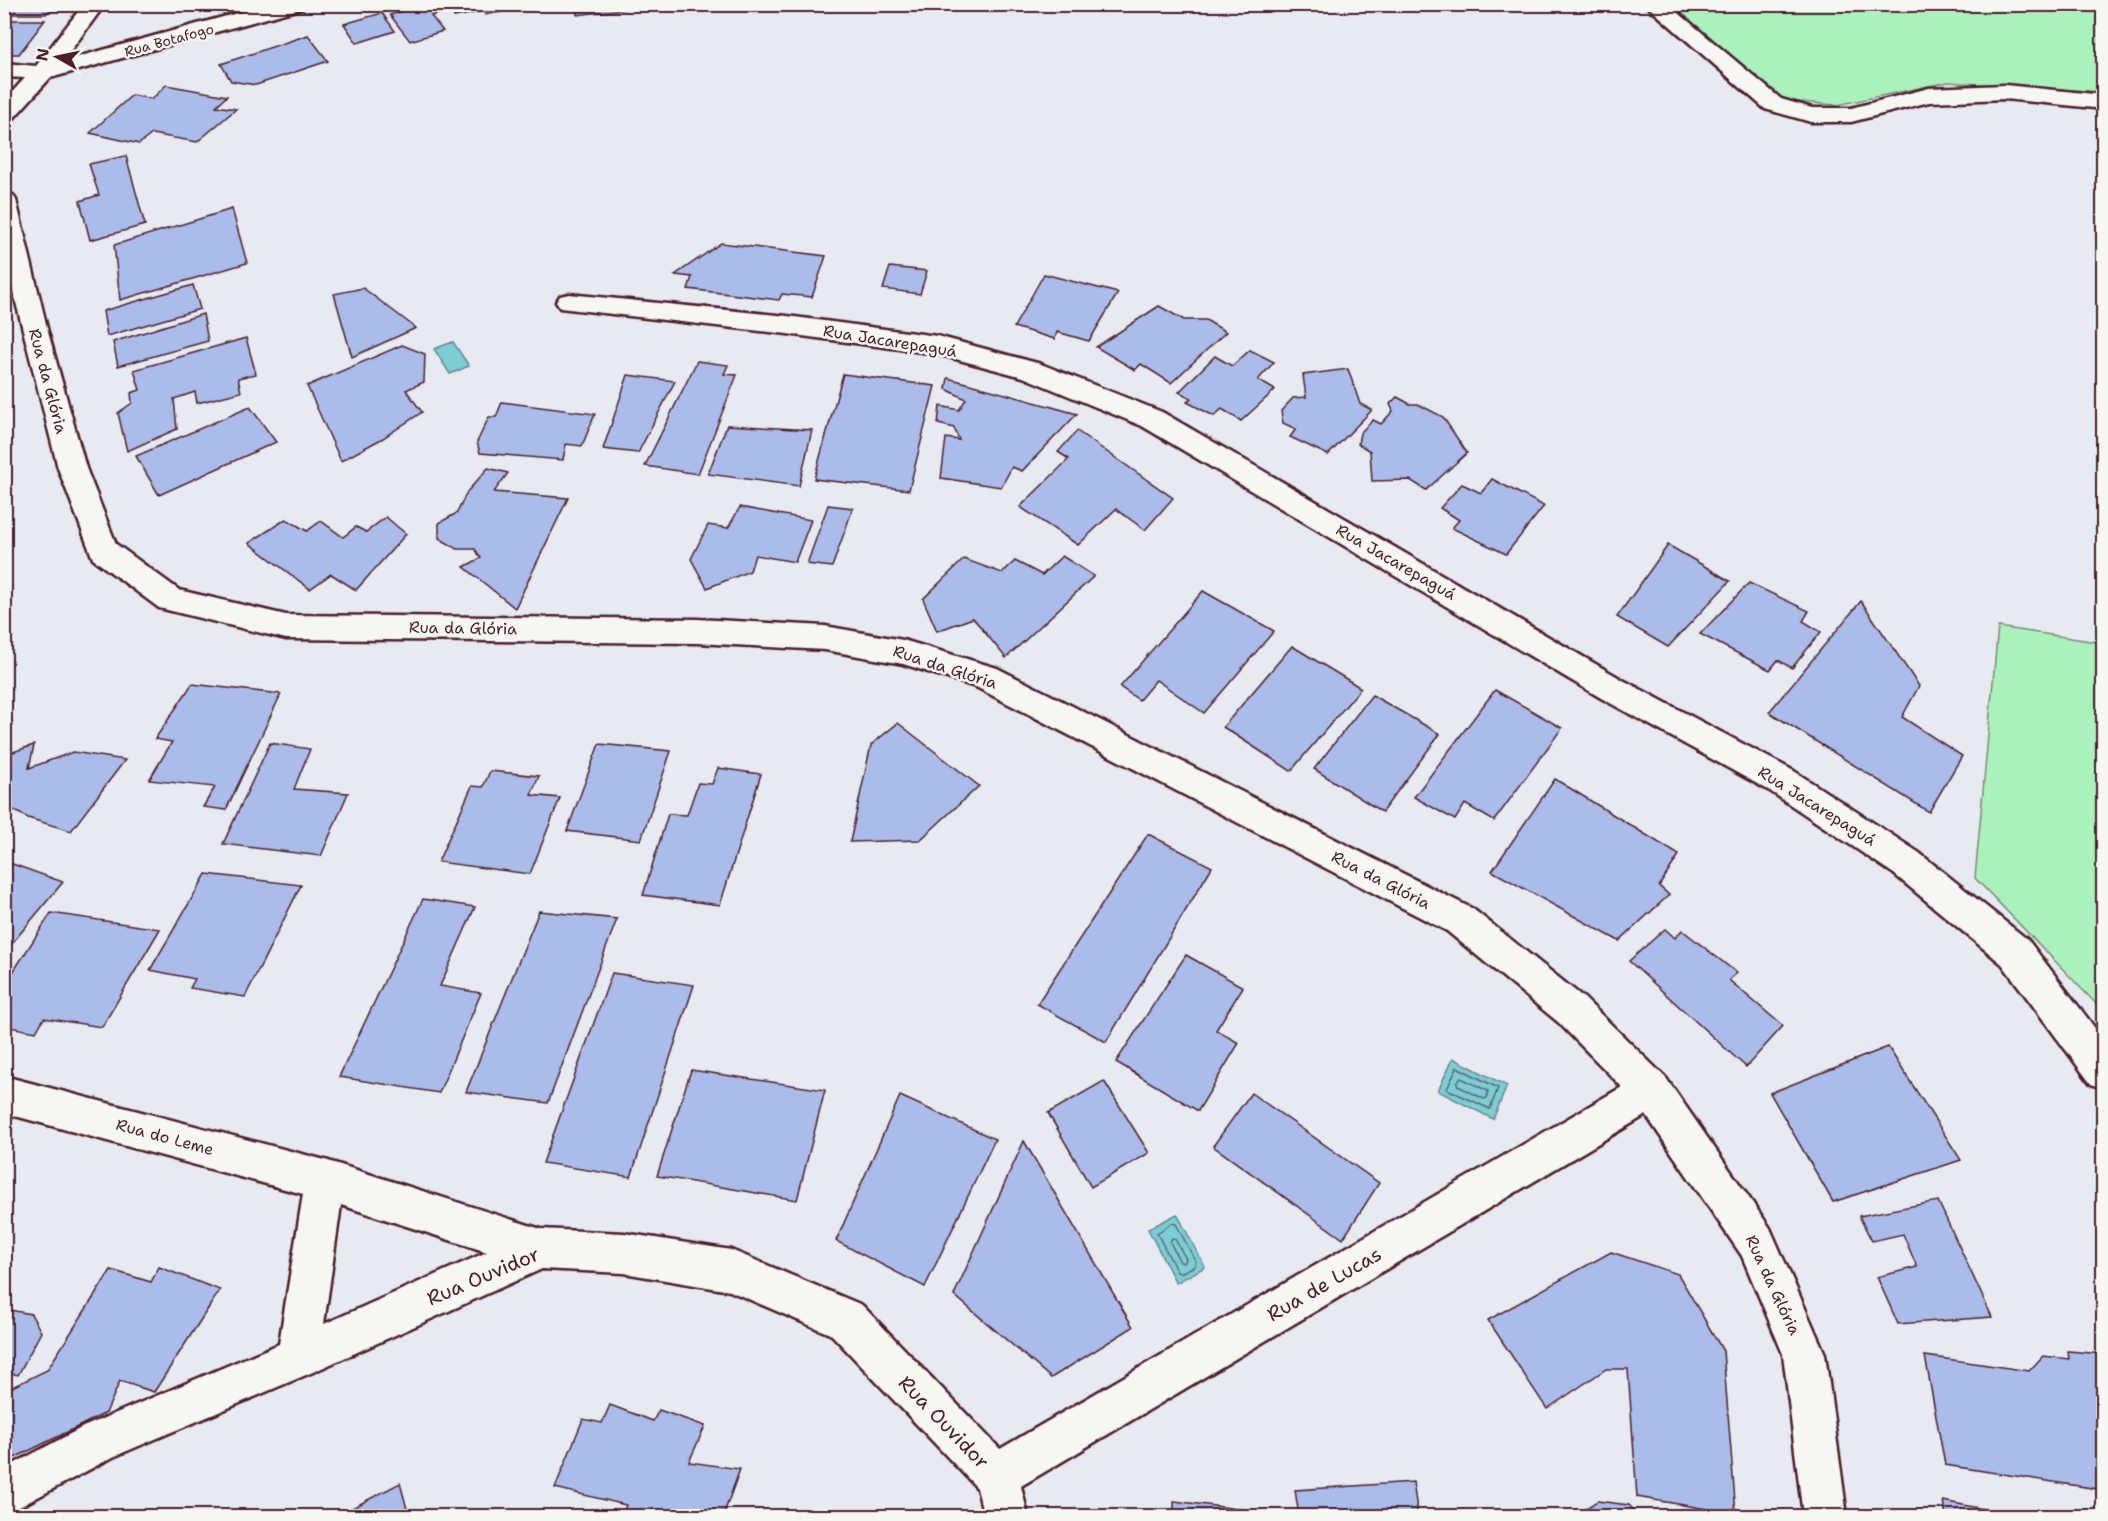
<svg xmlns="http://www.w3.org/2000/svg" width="2108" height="1521" viewBox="0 0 2108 1521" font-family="'Shantell Sans',sans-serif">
<rect width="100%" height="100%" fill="#e7eaf0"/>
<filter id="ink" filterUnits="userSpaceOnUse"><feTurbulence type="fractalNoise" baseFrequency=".0167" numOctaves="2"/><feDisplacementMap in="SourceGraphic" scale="12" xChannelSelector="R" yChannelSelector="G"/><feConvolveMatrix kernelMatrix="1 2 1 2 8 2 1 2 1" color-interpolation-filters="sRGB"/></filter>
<g filter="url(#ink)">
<g fill="#abf1bd" stroke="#7a8874" stroke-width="1.5">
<path d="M1667,5H2103V92L1948,82L1837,105L1786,101L1710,43Z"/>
<path d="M1998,627L2103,643V1011L1975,878Z"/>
</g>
<g fill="#7ccdd5" stroke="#688791" stroke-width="1.5">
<path d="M453,342L469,366L450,374L434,349Z"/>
<path d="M1453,1058L1507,1086L1493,1119L1438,1091Z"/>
<path d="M1177,1214L1205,1267L1176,1283L1148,1229Z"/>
</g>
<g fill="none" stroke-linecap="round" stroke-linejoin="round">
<g stroke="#5e656f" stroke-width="1.5">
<path d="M1457,1067L1498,1088L1490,1109L1447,1089Z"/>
<path d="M1461,1078L1488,1091L1487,1098L1484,1099L1458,1086L1457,1082Z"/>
<path d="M1172,1223L1176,1224L1196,1262L1195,1266L1180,1273L1177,1272L1157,1233Z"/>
<path d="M1172,1238L1175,1239L1186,1259L1184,1263L1180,1262L1170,1242Z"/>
</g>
</g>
<g fill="#abbbea" stroke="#4a1f2b" stroke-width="1.5">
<path d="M16,4H69L65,10H50L46,14H8Z"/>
<path d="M445,4L447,11L431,16L443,31L410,41L390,15L417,7L414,5L416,4Z"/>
<path d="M453,4H509L511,10L485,15L484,11L454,17Z"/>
<path d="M521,4H540L533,11L521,7Z"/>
<path d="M576,4H624L625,9L577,15Z"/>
<path d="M382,13L395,31L357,43L344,24Z"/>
<path d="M4,20H45L19,54H4Z"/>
<path d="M308,35L328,61L256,85L231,81L221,64Z"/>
<path d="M166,85L227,96L216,106L236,109L197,142L152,134L139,144L90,133L132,95L152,99Z"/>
<path d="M126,156L145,225L90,240L80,201L99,195L89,164Z"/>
<path d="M232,209L247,263L120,300L114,245Z"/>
<path d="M721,243L826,256L812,297L782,294L779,300L688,289L692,277L675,275Z"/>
<path d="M890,267L927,271L920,294L883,289Z"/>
<path d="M1044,274L1118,293L1089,341L1057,332L1055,339L1014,327Z"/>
<path d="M193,285L200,309L107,336L103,311Z"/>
<path d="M363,288L416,328L352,357L334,294Z"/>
<path d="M1159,306L1184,320H1206L1226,332L1171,383L1141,364L1135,370L1096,347Z"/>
<path d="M203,314L208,341L118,366L113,342Z"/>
<path d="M246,338L256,374L238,378L241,392L197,403L195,392L174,399L177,429L127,451L118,413L132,403L131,393L140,390L134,370Z"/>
<path d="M402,345L425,354L424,382L406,390L422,412L383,438L341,461L307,386Z"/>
<path d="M1250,350L1274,362L1258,380L1275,390L1241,421L1222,409L1214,416L1187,402L1191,398L1179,392L1215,356L1232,366Z"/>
<path d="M697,361L728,365L724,374L737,375L698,474L645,466Z"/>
<path d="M1348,369L1360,404L1372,410L1328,455L1290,437L1296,429L1283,423L1281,411L1293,398L1306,397L1303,375Z"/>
<path d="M843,374L935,386L909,490L814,479Z"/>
<path d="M628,375L675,381L638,453L603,449Z"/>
<path d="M948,378L1077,414L1022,471L1012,467L1001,487L941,478L946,438L959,440L954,428L938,424L940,406L959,410L966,399L946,389Z"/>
<path d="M1397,397L1410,404H1418L1443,417L1467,453L1426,490L1410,480L1372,481L1370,451L1358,444L1360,433L1373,420L1381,424L1393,411L1390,404Z"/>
<path d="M502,402L595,414L582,446L566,444L563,460L480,453L477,442L489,417H496Z"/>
<path d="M250,407L276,442L159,495L136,456Z"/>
<path d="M727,425L812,430L799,486L708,474Z"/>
<path d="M1077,431L1173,498L1145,530L1116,509L1078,545L1020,507L1069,459L1058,452Z"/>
<path d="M488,468L508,473L494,492L568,498L515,608L464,567L481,558L475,549H457L439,538V523L457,513L467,492Z"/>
<path d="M1492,479L1544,506L1506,554L1452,528L1459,520L1440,508L1462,484L1481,493Z"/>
<path d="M828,505L853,508L832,567L807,564Z"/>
<path d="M740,507L811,520L795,562L755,555L750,571L707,588L691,559L708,525L728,528Z"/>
<path d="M386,517L406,534L356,590L331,574L310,589L249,543L286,519L307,531L321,521L343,537L356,527L366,532Z"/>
<path d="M1668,545L1730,581L1668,647L1617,617Z"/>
<path d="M1062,556L1094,576L1006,658L973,618L937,631L923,599L964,559L1002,573L1015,561L1042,575Z"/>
<path d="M1749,583L1809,611L1803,621L1821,632L1792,668L1778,660L1770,670L1700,634Z"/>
<path d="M1203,591L1274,631L1204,713L1156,680L1139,700L1120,687Z"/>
<path d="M1861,601L1919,686L1902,717L1962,756L1929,812L1769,712Z"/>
<path d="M1292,646L1361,688L1291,771L1223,727Z"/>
<path d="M192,684L281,694L226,810L203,807L215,787L149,780L172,742L155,739Z"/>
<path d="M1495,690L1562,728L1494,821L1465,804L1455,820L1414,797Z"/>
<path d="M1372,695L1440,734L1382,812L1314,769Z"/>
<path d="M898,723L979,786L920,840L850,842L871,745Z"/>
<path d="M270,743L310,749L294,789L348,793L321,856L223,844Z"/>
<path d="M599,744L671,751L641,840L567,831Z"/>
<path d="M34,745L29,768L73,752L125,760L71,831L28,818L4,805V755Z"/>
<path d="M718,768L761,774L720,905L643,895L668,814L687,815L698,783L712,784Z"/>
<path d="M490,771L539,776L531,795L560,798L530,874L438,862L472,786L483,787Z"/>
<path d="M1555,779L1679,855L1659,886L1669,895L1619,941L1492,871Z"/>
<path d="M1148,834L1212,867L1106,1042L1037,1004Z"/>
<path d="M4,861L63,882L4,953Z"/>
<path d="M206,874L301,885L245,997L190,988L195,979L150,970Z"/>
<path d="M423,899L475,907L440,986L481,993L439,1093L339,1077Z"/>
<path d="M539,911L617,919L548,1103L466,1092Z"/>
<path d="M51,913L160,929L102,1027L44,1018L36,1032L4,1026V986Z"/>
<path d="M1665,929L1675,938L1682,930L1737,973L1729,980L1783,1026L1746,1067L1629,961Z"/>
<path d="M1186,955L1243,987L1216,1030L1239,1043L1198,1111L1116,1062Z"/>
<path d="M612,973L694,985L631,1177L543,1163Z"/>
<path d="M1888,1047L1961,1160L1833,1202L1770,1093Z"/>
<path d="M691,1070L825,1090L797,1200L657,1176Z"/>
<path d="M1104,1081L1149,1153L1091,1187L1048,1113Z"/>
<path d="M1251,1093L1379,1183L1343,1239L1213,1146Z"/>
<path d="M900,1096L995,1139L925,1287L836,1241Z"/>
<path d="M1024,1141L1133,1327L1051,1378L954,1295Z"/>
<path d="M1938,1201L1992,1317L1898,1324L1877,1277L1917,1267L1903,1234L1872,1241L1859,1216Z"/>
<path d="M1611,1252L1678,1274L1723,1351L1736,1514L1637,1497L1628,1369H1606L1547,1409L1488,1320Z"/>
<path d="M159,1267L220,1290L154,1392L120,1381L106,1413L4,1463V1398L10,1388L47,1370L111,1270L151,1282Z"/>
<path d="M4,1309L31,1314L41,1332L18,1375L4,1372Z"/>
<path d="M2068,1351L2103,1354L2104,1490L1945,1465L1925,1356L2029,1371L2043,1356L2069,1359Z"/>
<path d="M610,1405L653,1421L659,1410L705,1426L689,1462L740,1469L723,1516H622L626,1505L555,1488L583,1419L602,1423Z"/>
<path d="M1413,1482L1418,1516H1299L1295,1490Z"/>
<path d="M400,1483L409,1516H337Z"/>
<path d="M1174,1501L1271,1513L1272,1516H1174Z"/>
<path d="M1597,1501L1629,1505L1639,1516H1574Z"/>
<path d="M1943,1501L2019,1516H1946Z"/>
</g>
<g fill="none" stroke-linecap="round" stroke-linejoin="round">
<g stroke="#4a1f2b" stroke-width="5">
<g id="minor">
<path d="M84,4H105L63,61L270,4H306L303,8L50,78L12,120L4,122V101L25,78L4,77V63L36,66Z"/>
<path d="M1645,4H1668L1781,99L1812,108H1851L1929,88L2005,85L2104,95V109L2005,99L1929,102L1851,122H1811L1765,109Z"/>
<path d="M4,193L13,195L16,200L48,332L86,468L116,544L179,590L286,615L697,619L825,626L903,640L997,668L1473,909L1584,998L1666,1078L1770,1228L1825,1354L1847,1516H1803L1783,1354L1742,1256L1646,1115L1021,1486L1028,1516H984L977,1488L832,1335L730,1291L624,1273L542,1269L313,1372L113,1457L4,1515V1469L83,1427L279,1344L303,1194L4,1113V1076L325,1160L541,1229L624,1233L731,1250L862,1305L1000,1449L1622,1087L1558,1022L1447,931L976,687L903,664L825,650L697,643L286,639L159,608L93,559L58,468L4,255ZM341,1205L487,1252L324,1324Z"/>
<path d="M569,294L787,316L937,336L1041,364L1162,412L1623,680L1794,771L1918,852L2028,940L2104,1040V1089L2091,1084L2002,964L1894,874L1770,791L1601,698L1142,426L1023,377L937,354L787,334L560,308L556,302L560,296Z"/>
</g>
</g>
<use href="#minor" fill="#f6f6f2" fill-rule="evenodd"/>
</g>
</g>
<g text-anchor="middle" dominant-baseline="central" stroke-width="5" stroke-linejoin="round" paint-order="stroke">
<g font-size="14" fill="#4a1f2b" stroke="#f6f6f2">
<text transform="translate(169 40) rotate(-15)">Rua Botafogo</text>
</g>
<g font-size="16" fill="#4a1f2b" stroke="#f6f6f2">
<text transform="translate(890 341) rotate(9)">Rua Jacarepaguá</text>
<text transform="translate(48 381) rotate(75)">Rua da Glória</text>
<text transform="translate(1396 562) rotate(30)">Rua Jacarepaguá</text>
<text transform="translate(463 628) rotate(1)">Rua da Glória</text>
<text transform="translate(945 667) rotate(18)">Rua da Glória</text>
<text transform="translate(1817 806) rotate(32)">Rua Jacarepaguá</text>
<text transform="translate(1381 880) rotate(27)">Rua da Glória</text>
<text transform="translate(165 1137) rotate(15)">Rua do Leme</text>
<text transform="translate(1773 1285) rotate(65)">Rua da Glória</text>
</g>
<g font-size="20" fill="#4a1f2b" stroke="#f6f6f2">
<text transform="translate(483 1276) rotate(-23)">Rua Ouvidor</text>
<text transform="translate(1324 1284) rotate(-30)">Rua de Lucas</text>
<text transform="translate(944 1422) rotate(46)">Rua Ouvidor</text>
</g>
</g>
<rect width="2108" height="1521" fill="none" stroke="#f6f6f2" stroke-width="24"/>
<rect x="12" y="12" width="2084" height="1497" fill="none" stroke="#4a1f2b" stroke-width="2" filter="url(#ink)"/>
<g transform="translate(57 57) rotate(279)" stroke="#f6f6f2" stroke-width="4.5" paint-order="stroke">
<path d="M0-4.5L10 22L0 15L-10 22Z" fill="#4a1f2b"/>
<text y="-9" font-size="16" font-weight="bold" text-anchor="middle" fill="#4a1f2b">N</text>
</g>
</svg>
